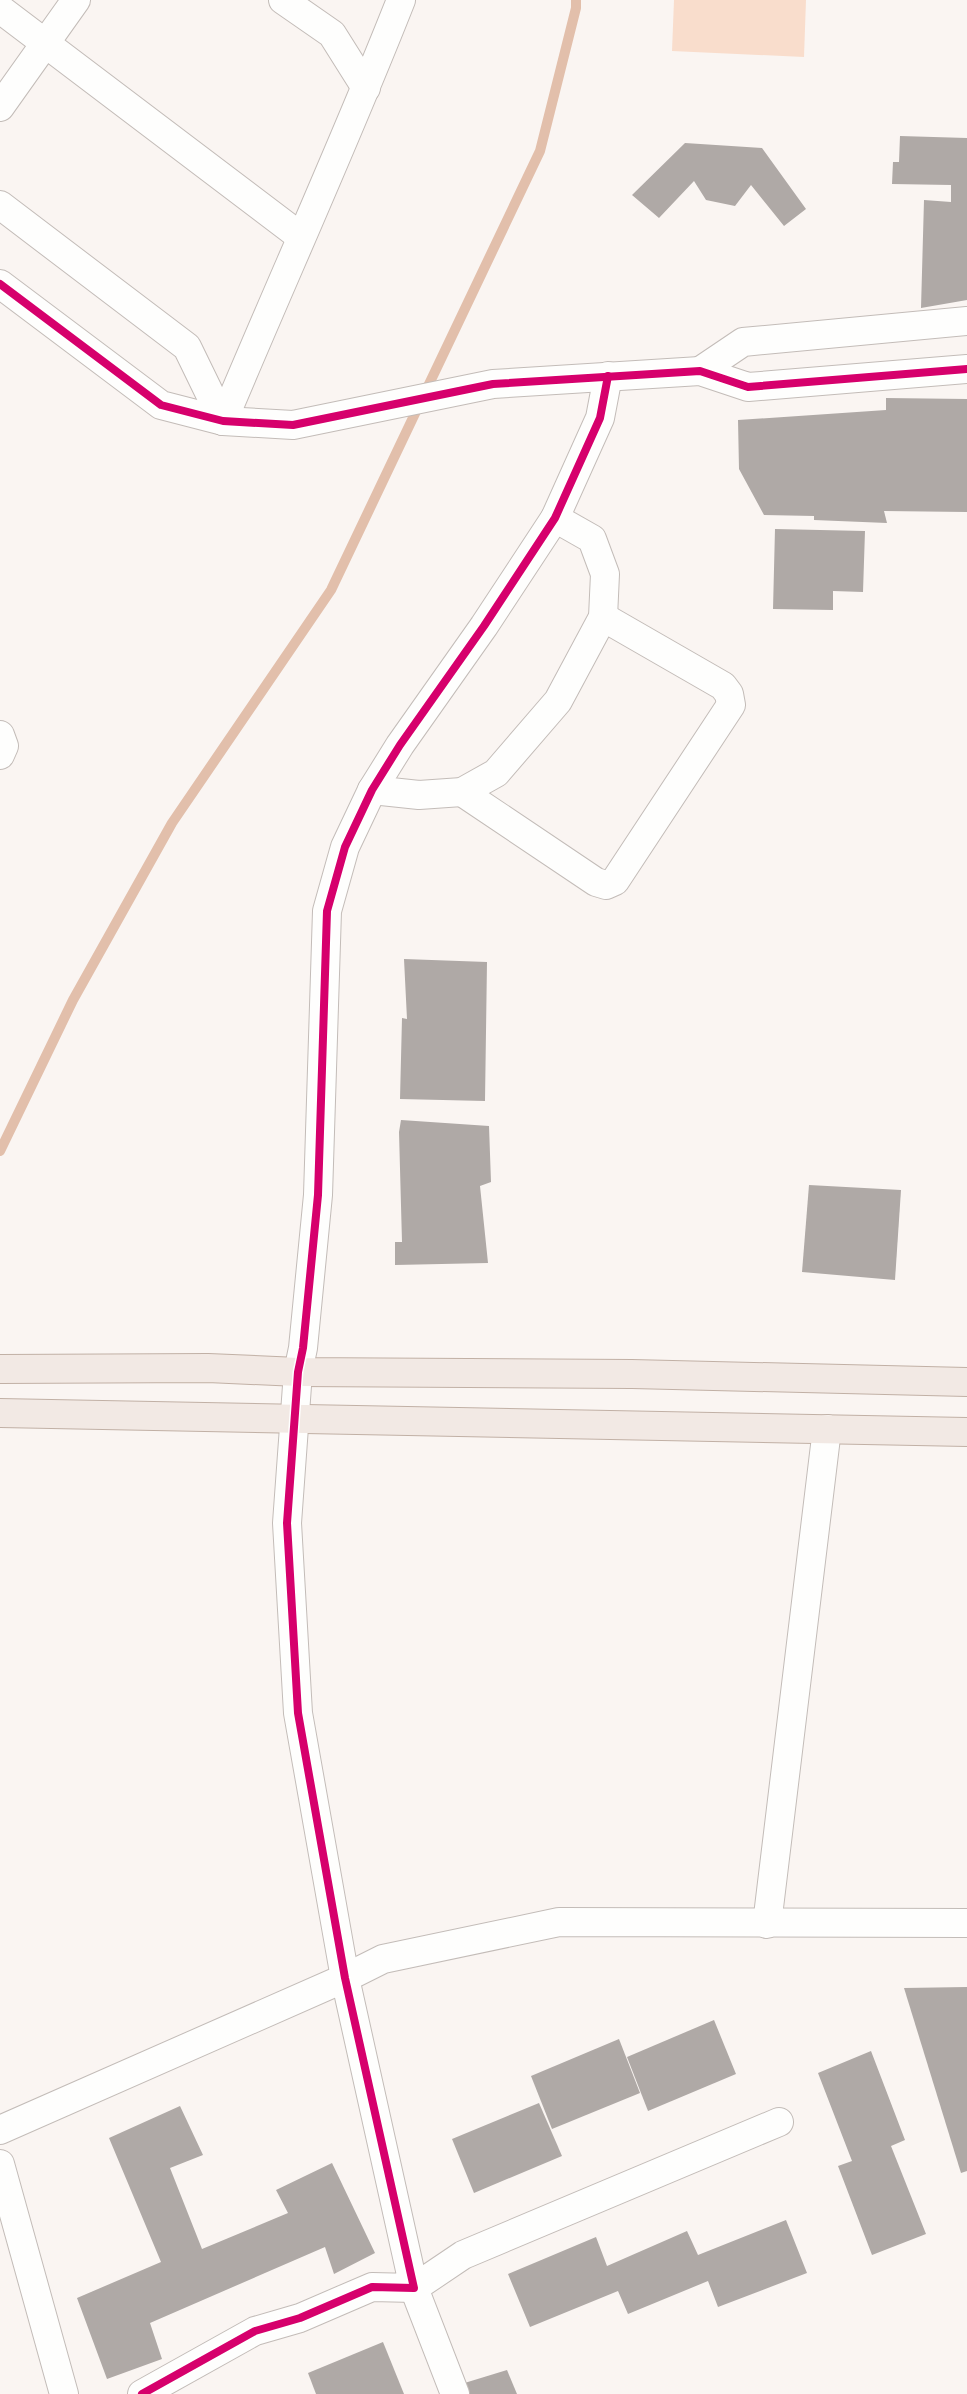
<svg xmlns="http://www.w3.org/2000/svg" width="967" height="2394" viewBox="0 0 967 2394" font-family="Inter,sans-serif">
<rect width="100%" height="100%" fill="#faf5f2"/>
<path fill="#f9ddcc" d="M674,0H806L804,57L672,51Z"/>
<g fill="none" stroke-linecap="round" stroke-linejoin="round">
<path stroke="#e2bfab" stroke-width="10" d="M0,1151L73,1000L172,823L331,590L540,151L576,8V0"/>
</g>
<g fill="#afa9a6">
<path d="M900,136L967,138V300L921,308L924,200L951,202V185L892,184L893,162H899Z"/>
<path d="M685,143L762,148L806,209L784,226L751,185L735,206L706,200L694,181L659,218L632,195Z"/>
<path d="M886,398L967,399V512L884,511L887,523L814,520V516L764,515L739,469L738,420L886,410Z"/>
<path d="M775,529L865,531L863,592L833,591V610L773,609Z"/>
<path d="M404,959L487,962L485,1101L400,1099L402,1018L407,1019Z"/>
<path d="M401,1120L489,1126L491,1182L480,1186L488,1263L395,1265V1242H402L399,1132Z"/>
<path d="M809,1185L901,1190L895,1280L802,1272Z"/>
<path d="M967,1987V2171L961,2173L904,1988Z"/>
<path d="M714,2020L736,2074L648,2111L627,2057Z"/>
<path d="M619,2039L640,2093L552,2129L531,2076Z"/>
<path d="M871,2051L905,2140L891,2146L926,2234L872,2255L838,2166L852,2161L818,2073Z"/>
<path d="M539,2103L562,2156L474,2193L452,2139Z"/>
<path d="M180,2106L203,2155L170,2168L202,2249L288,2213L276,2190L332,2163L375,2253L334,2274L325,2247L150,2323L162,2359L107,2379L77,2298L161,2262L109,2138Z"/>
<path d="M786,2220L807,2273L718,2307L708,2281L628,2314L618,2291L530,2327L508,2274L596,2237L607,2266L687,2231L698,2255Z"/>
<path d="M383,2342L404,2394H316L308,2373Z"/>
<path d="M507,2370L517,2394H462L458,2385Z"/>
</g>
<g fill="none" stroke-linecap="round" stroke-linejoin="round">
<g stroke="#c3bcb8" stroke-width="30">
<g id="minor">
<path d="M283,0L332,34L366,88"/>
<path d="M0,9L301,237"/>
<path d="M0,107L76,0"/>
<path d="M0,205L187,347L223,421"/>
<path d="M0,284L161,405L223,421L293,425L493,384L700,371L748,387L967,369"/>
<path d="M700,371L743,342L967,321"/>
<path d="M223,421C282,280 345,142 401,0"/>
<path d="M0,735L4,746L0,755"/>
<path d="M372,790L419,795L462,792L496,773L558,701L603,617L605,574L592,539L555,518"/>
<path d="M462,792L596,882L606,885L615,881L731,705L729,694L723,686L603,617"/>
<path d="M767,1924L827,1429"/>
<path d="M0,2130L345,1978L383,1959L559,1922L967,1923"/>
<path d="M0,2164L64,2394"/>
<path d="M142,2394L255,2331L300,2318L372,2287L414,2288L345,1978L298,1713L287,1523L298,1372L303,1348L318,1195L327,911L345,847L372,790L400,745L484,626L555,518L600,418L608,376"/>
<path d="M455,2394L414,2288L463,2255L779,2122"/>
</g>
</g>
<g stroke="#c1b0a5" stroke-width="30">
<g id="major">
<path d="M0,1369L208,1368L298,1372L632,1374L967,1382"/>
<path d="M0,1413L967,1432"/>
</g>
</g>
<use href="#minor" stroke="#fefefd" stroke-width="28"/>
<use href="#major" stroke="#f2e9e4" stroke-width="28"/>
<g stroke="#fff" stroke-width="11">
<g id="cycleway">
<path d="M0,284L161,405L223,421L293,425L493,384L700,371L748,387L967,369"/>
<path d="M142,2394L255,2331L300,2318L372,2287L414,2288L345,1978L298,1713L287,1523L298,1372L303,1348L318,1195L327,911L345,847L372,790L400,745L484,626L555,518L600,418L608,376"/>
</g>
</g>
<use href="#cycleway" stroke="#d6006c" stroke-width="8"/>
</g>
</svg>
